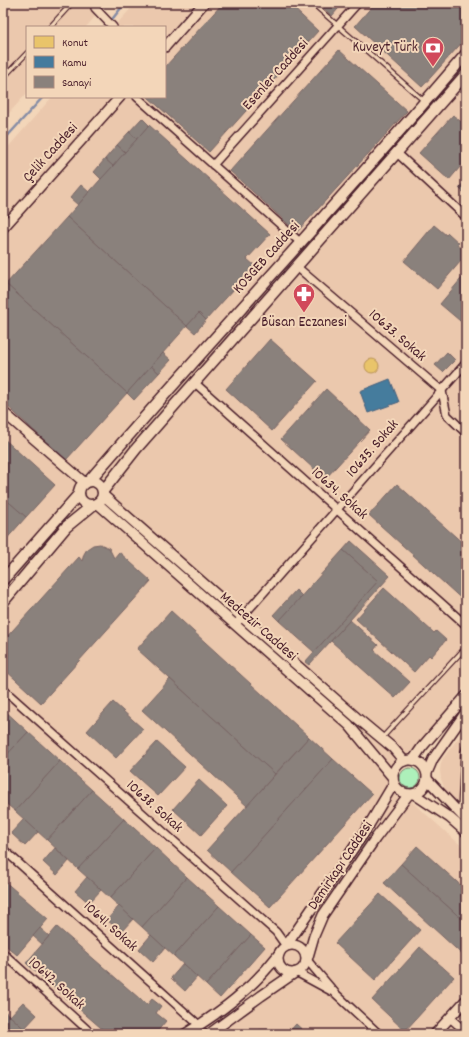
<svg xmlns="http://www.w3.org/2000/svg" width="469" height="1037" viewBox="0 0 469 1037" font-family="Dekko,sans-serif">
<rect width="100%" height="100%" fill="#f3d6b9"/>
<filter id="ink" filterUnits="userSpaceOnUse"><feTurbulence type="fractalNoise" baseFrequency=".025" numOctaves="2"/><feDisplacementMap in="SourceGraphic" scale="8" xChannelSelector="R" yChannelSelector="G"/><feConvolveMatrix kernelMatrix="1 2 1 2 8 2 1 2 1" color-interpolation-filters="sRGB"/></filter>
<g filter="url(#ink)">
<g fill="#ebc8ad">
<path d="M3,3H107L86,27H27V93L3,120Z"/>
<path d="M136,3H466V684L390,782L466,850V1034H3V153L52,97H165V27H114Z"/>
<path d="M466,728V809L448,793L444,787L441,779L440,770L441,763L443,758Z"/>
</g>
<circle fill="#adf0ba" stroke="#7c8872" cx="410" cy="778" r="10"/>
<circle fill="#e9c46a" stroke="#b99257" cx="372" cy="366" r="7"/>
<path fill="#457b9d" stroke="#465f7b" d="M390,379L399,402L368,413L360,391Z"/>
<g fill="#8a817c" stroke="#776464">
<path d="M223,3H288L318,31L209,152L148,97H165V67Z"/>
<path d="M318,3H343L332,16Z"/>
<path d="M375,3H466V38L422,87L355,26Z"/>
<path d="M339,50L407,111L297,232L230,171Z"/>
<path d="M453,115L466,126V160L449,180L419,153Z"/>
<path d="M142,118L149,125L137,139L129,132Z"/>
<path d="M149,125L270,234L247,259L255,266L206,320L199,313L187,326L67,217Z"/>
<path d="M129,132L137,139L125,152L117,145Z"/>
<path d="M117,145L125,152L113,166L105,159Z"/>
<path d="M105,159L113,166L101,179L94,172Z"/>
<path d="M466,180V195L459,188Z"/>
<path d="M81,185L89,192L78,205L70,198Z"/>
<path d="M67,217L187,326L127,393L6,284Z"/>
<path d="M434,225L446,235L448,233L459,243L457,245L466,252V255L437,289L404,261Z"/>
<path d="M466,273V326L440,304Z"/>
<path d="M6,284L127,393L66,460L3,402V288Z"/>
<path d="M199,313L206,320L195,333L187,326Z"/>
<path d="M270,339L317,381L272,431L226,389Z"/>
<path d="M447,352L455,360L443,372L435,365Z"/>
<path d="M163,353L171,360L159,373L151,366Z"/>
<path d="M151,366L159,373L134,400L127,393Z"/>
<path d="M326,389L370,430L325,479L281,439Z"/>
<path d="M3,438L55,485L26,517L3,497Z"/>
<path d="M397,484L466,546V603L369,515Z"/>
<path d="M3,497L26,517L3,543Z"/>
<path d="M351,541L390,576L309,665L305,662L378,581L343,550Z"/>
<path d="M100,544L109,548L114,558L119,552L151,581L41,703L3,668V641L79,557L82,561L84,554L87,549L93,545Z"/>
<path d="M343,550L378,581L314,652L279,621Z"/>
<path d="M384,588L434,633L436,631L446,640L431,657L429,655L414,672L356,619Z"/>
<path d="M296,590L302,596L279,621L273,615Z"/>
<path d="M171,611L309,737L275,774L137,649Z"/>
<path d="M350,620L378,645L374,650L410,682L395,698L331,641Z"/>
<path d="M170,679L275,774L247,806L142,710Z"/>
<path d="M113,702L143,729L116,758L87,731Z"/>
<path d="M3,709L28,732L3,759Z"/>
<path d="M28,732L60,761L15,811L3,801V759Z"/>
<path d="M309,737L333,759L231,872L207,850Z"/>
<path d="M157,742L185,767L158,796L130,771Z"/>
<path d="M333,759L372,794L270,907L231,872Z"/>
<path d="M60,761L92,790L47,840L15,811Z"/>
<path d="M199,780L227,806L201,835L173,809Z"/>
<path d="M92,790L124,819L78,869L47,840Z"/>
<path d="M24,819L38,832L25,846L11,833Z"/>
<path d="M124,819L156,848L110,898L78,869Z"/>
<path d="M417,846L466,890V923L401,864Z"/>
<path d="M55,848L69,861L57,875L43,862Z"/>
<path d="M156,848L187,877L142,927L110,898Z"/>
<path d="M401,864L466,923V958L384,883Z"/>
<path d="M87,877L101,890L89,903L75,891Z"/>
<path d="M187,877L219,906L174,956L142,927Z"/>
<path d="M3,880L48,919L17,955L3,943Z"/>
<path d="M380,894L420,930L375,980L335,943Z"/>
<path d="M119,906L133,919L121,932L107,920Z"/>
<path d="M219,906L251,935L206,985L174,956Z"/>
<path d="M57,927L147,1005L152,999L161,1006L156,1013L166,1021L155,1034H108L26,963Z"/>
<path d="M40,928L49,936L42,944L33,936Z"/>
<path d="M151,935L165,948L153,962L139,949Z"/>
<path d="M251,935L265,947L220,998L206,985Z"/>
<path d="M420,947L454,977L405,1031L372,1000Z"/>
<path d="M183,964L197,977L185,991L171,978Z"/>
<path d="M23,1002L37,1015L24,1029L10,1016Z"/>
<path d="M3,1010L10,1016L30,1034H3Z"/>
<path d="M296,1024L307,1034H287Z"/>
<path d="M260,1030H268L274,1034H253Z"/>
</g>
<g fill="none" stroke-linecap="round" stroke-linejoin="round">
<g stroke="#858ca5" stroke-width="2.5">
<path d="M106,27L125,3"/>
<path d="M3,141L43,97"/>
</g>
<g stroke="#4a1f2b" stroke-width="6">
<g id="service">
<path d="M312,3L424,101"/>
<path d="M50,27L72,3"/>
<path d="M3,78L27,53"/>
<path d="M382,738L466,647"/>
<path d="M460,811L463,752L466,743"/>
</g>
</g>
<g stroke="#4a1f2b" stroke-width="10">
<g id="minor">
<path d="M95,8L113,27"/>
<path d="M137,97L301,243"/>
<path d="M396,152L466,217"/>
<path d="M213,165L358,3"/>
<path d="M297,267L442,391L447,415L466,433"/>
<path d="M195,383L466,625"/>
<path d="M235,625L466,363"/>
<path d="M3,689L276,932L286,946"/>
<path d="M3,849L199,1025"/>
<path d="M3,953L92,1034"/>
<path d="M307,960L336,994L379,1034"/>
<path d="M296,972L331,991"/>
<path d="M450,1018L466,1032"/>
</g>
</g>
<g stroke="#4a1f2b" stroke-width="12">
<g id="tertiary">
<path d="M165,47L204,3"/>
<path d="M3,228L120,97"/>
<path d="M3,412L85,483"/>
<path d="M103,495L357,718L393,748L404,761"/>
<path d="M97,503L349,725L393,778"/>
<circle cx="410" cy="777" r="17"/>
<path d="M413,760L422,747L466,696"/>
<path d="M427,773L433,759L466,712"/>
<path d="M427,779L466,820"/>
<path d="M414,794L450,818L466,832"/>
<circle cx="292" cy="959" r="14"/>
<path d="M286,946L366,830L394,783"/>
<path d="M307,960L314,936L323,915L375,839L409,794"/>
<path d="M185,1034C221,1012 253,988 279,954"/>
<path d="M209,1034L261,996L296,972"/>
<path d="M435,1034L466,1000"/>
</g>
</g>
<g stroke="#4a1f2b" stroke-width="13">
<g id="secondary">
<path d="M89,481C213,337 343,199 466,54"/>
<circle cx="91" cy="493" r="12"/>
<path d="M103,491L136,449L466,74"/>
<path d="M3,580L79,494"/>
<path d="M3,602L66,527L93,505"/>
</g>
</g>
<use href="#service" stroke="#f3d6b9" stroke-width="3.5"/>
<use href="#minor" stroke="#f3d6b9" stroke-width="7"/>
<use href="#tertiary" stroke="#f3d6b9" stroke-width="9"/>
<use href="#secondary" stroke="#f3d6b9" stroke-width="10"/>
</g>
</g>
<defs>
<g id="bank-pin" transform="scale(1.15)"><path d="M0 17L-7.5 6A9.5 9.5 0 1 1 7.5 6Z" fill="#d1495b" stroke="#f3d6b9"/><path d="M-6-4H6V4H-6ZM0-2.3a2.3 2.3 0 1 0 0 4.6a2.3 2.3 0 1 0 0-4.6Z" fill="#fff"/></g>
<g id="pharmacy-pin" transform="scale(1.15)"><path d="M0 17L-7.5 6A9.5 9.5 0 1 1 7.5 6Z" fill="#d1495b" stroke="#f3d6b9"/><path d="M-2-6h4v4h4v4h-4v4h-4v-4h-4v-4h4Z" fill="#fff"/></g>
</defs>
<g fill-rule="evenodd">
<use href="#bank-pin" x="433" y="48"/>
<use href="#pharmacy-pin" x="304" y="294"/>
</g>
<g text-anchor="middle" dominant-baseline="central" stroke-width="4" stroke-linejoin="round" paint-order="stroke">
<g font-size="15" fill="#4a1f2b" stroke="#f3d6b9" text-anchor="end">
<text x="418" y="48">Kuveyt Türk</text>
<text x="304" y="323" text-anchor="middle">Büsan Eczanesi</text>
</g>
<g font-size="15" fill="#4a1f2b" stroke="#f3d6b9">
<text transform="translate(276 75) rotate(-48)">Esenler Caddesi</text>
<text transform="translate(51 153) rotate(-48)">Çelik Caddesi</text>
<text transform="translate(267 258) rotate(-48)">KOSGEB Caddesi</text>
<text transform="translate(397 336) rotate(41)">10633. Sokak</text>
<text transform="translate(373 449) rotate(-49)">10635. Sokak</text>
<text transform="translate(339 494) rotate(42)">10634. Sokak</text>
<text transform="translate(258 627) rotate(41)">Medcezir Caddesi</text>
<text transform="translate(154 807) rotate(42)">10638. Sokak</text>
<text transform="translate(341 866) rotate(-56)">Demirkapı Caddesi</text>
<text transform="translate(110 927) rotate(42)">10641. Sokak</text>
<text transform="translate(56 984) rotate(42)">10642. Sokak</text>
</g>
</g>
<rect width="469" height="1037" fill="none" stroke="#f3d6b9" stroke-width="16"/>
<rect x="8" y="8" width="453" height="1021" fill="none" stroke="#4a1f2b" stroke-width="1.5" filter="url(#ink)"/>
<rect x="26" y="26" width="140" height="72" fill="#f3d6b9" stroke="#af8d80"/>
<rect x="34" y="36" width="20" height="12" fill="#e9c46a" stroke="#af8d80"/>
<text x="62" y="46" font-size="12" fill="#4a1f2b">Konut</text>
<rect x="34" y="56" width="20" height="12" fill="#457b9d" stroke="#af8d80"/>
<text x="62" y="66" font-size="12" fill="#4a1f2b">Kamu</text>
<rect x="34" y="76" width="20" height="12" fill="#8a817c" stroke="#af8d80"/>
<text x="62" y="86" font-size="12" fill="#4a1f2b">Sanayi</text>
</svg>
